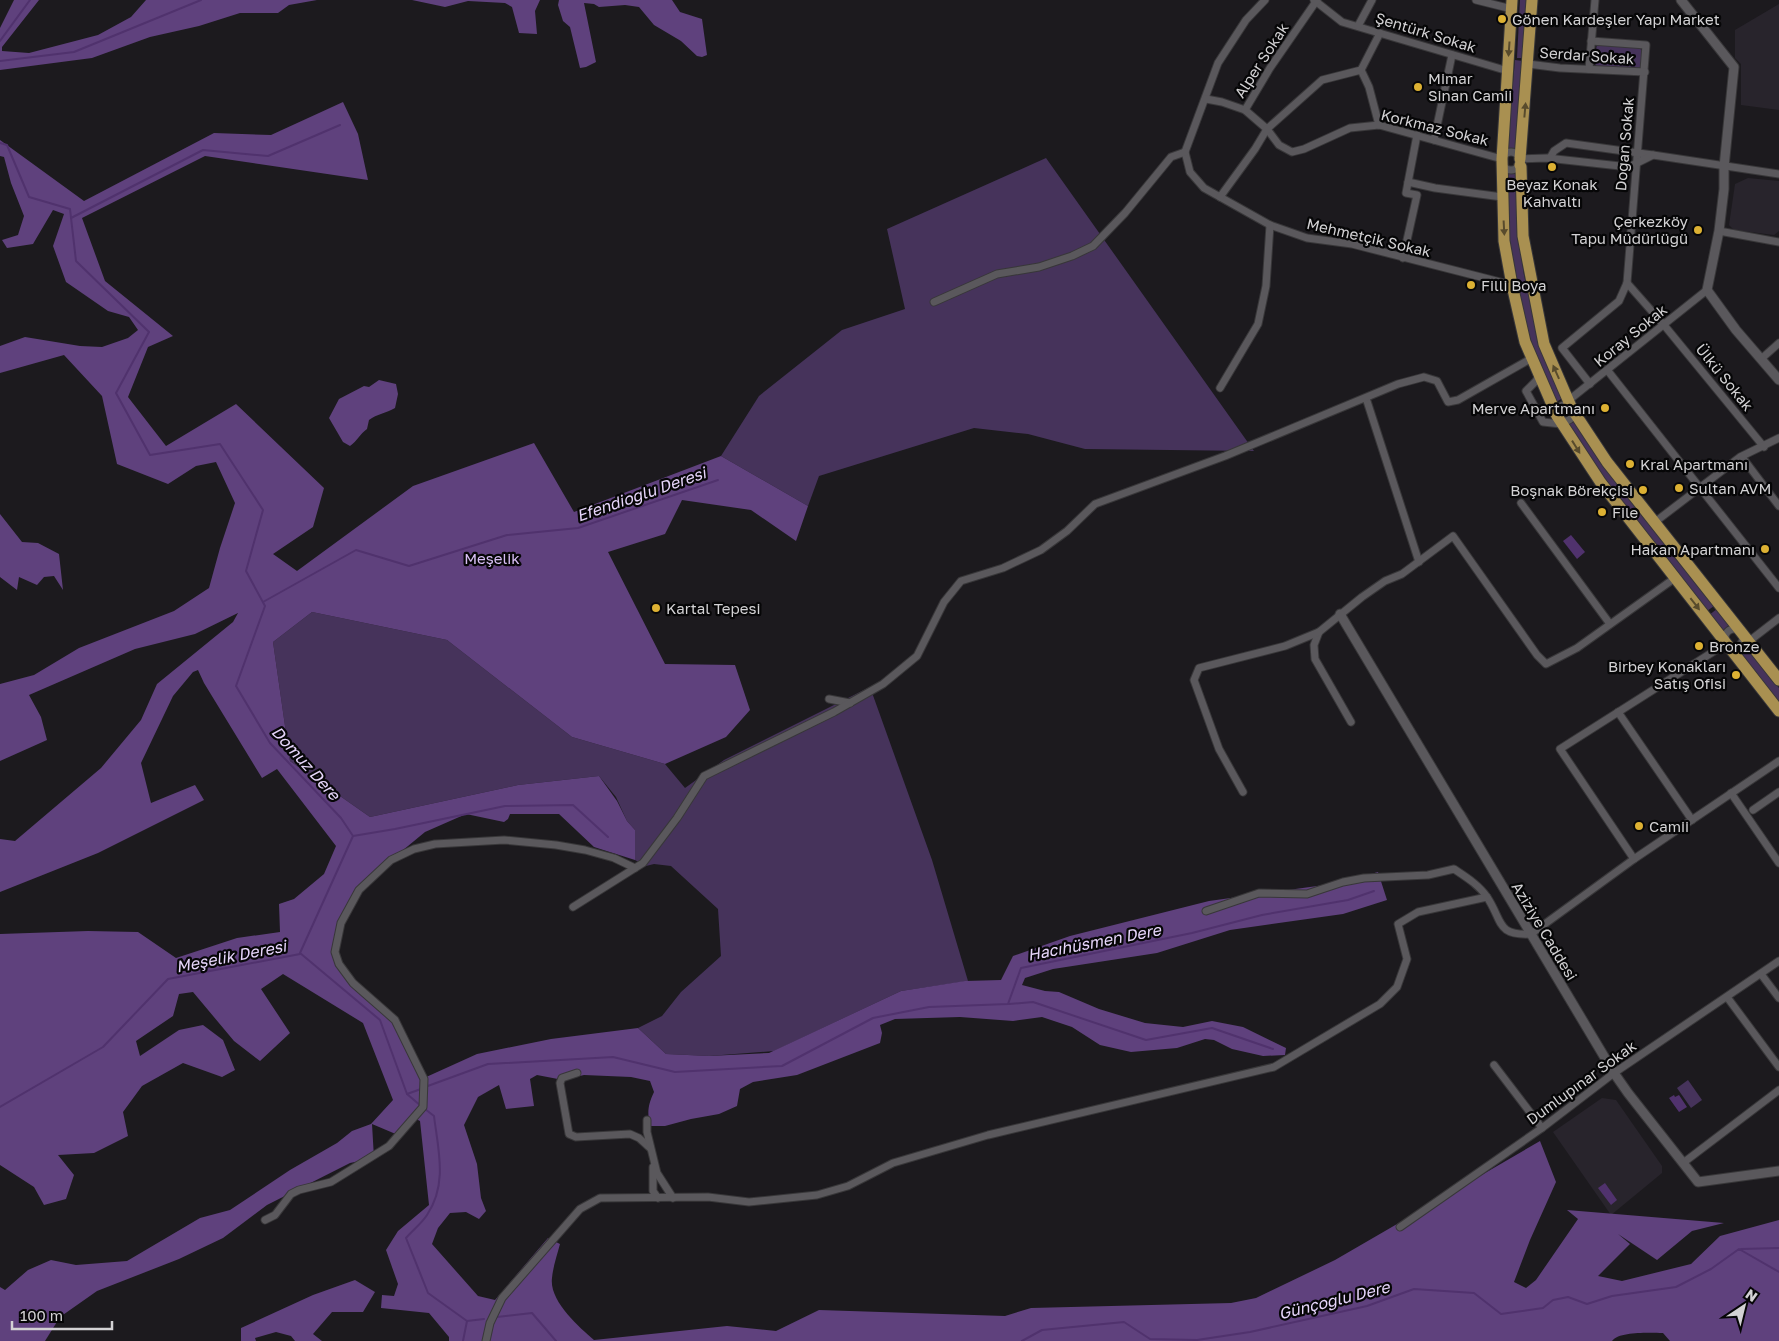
<svg xmlns="http://www.w3.org/2000/svg" width="1779" height="1341" viewBox="0 0 1779 1341" font-family="'Golos Text',sans-serif">
<rect width="100%" height="100%" fill="#1c1a1e"/>
<g fill="#28242c">
<path d="M1779,4V110L1741,105V64L1735,58V30Z"/>
<path d="M1748,178L1779,181V231L1774,235L1734,230L1729,225L1735,184Z"/>
<path d="M1602,1098L1616,1100L1662,1166V1173L1611,1215L1553,1132Z"/>
</g>
<g fill="#46335b">
<path d="M1520,0H1530L1527,58H1517Z"/>
<path d="M1597,44L1639,47L1642,51V68L1639,70L1597,67L1594,62Z"/>
<path d="M1515,60L1523,61L1518,150H1507Z"/>
<path d="M1046,158L1254,451L1085,449L1028,434L974,428L819,476L808,506L721,456L759,396L842,330L905,309L887,229Z"/>
<path d="M1508,173L1516,174L1519,242L1524,275L1533,314L1563,398L1554,403L1547,389L1522,313L1508,229Z"/>
<path d="M1575,421L1714,606L1707,611L1590,461L1568,425Z"/>
<path d="M1717,609L1729,625L1721,632L1709,615Z"/>
<path d="M312,612L447,640L572,737L665,764L685,788L724,760L870,687L932,860L968,981L901,991L774,1051L709,1056L666,1054L638,1028L662,1016L681,992L721,956L718,909L671,866L654,864L646,866L635,860V830L627,821L616,797L599,776L518,785L370,817L290,761L273,642Z"/>
<path d="M1744,644L1779,688V704L1736,651Z"/>
<path d="M1688,1080L1702,1100L1691,1108L1677,1088Z"/>
</g>
<g fill="#5f417d">
<path d="M14,0H39L2,47V51L29,53L98,35L131,17L146,0H317L289,5L278,13H240L199,26L150,37L92,58L0,70V28Z"/>
<path d="M412,0H540L535,11L537,34L519,33L512,7L505,3L468,1L445,7Z"/>
<path d="M559,0H672L680,12L702,19L707,55L702,57L697,56L681,41L654,25L639,7L625,5L599,7L594,4L584,3L596,62L586,67L580,68L570,27L563,21L558,5Z"/>
<path d="M343,102L358,134L368,180L205,156L82,218L105,281L173,336L148,347L128,397L166,446L236,404L324,488L313,527L273,554L297,571L413,486L534,443L574,512L721,456L808,506L796,541L751,510L682,500L665,534L608,552L665,664L735,665L750,710L726,737L665,764L572,737L447,640L312,612L273,642L290,761L370,817L518,785L599,776L617,801L627,821L635,830V860L594,847L559,814H510L508,819L504,822L466,814L425,832L391,860L359,890L341,923L335,952L339,964L395,1020L424,1078L477,1054L551,1039L638,1028L666,1054L709,1056L769,1053L901,991L965,981L1001,980L1013,956L1070,936L1209,901L1339,883L1378,872L1387,900L1343,914L1230,930L1157,953L1053,969L1025,978L1022,985L1045,991L1059,992L1099,1009L1145,1023L1183,1027L1212,1021L1243,1027L1286,1048L1285,1055L1263,1056L1232,1049L1214,1040L1205,1039L1177,1048L1131,1052L1100,1045L1072,1027L1042,1017L1013,1021L960,1017L895,1019L880,1025L882,1033L880,1043L797,1075L753,1082L740,1089L737,1106L719,1114L691,1119L665,1126H650C647,1112 648,1105 654,1092L650,1081L631,1077L584,1075L563,1080L537,1075L530,1079L534,1106L506,1109L499,1085L478,1097L464,1125L477,1164L481,1198L486,1211L479,1219L466,1212L450,1213L438,1228L432,1244L478,1296L495,1300L548,1238L560,1244C557,1255 553,1267 552,1278C549,1301 579,1327 594,1340L727,1326L776,1331L819,1310L1005,1316L1031,1308L1231,1303L1256,1298L1335,1260L1540,1141L1556,1182L1530,1240L1514,1282L1526,1288L1536,1280L1578,1219L1567,1210L1724,1223L1692,1231L1657,1260L1618,1234L1630,1244L1598,1276L1622,1281L1691,1264L1720,1236L1779,1220V1341H1670L1663,1333C1650,1333 1620,1331 1612,1341H449V1337L429,1313L381,1308L382,1295L394,1296L398,1284L386,1250L398,1231L429,1205L420,1121L414,1118L398,1135L372,1124L374,1158L350,1163L267,1205L223,1238L179,1259L97,1291L60,1317L45,1341H0V1287L5,1290L28,1270L51,1260L76,1265L127,1261L200,1218L230,1210L290,1170L337,1143L352,1131L371,1124L393,1100L363,1023L283,974L261,989L290,1033L260,1061L234,1041L193,992L179,994L173,1016L136,1041L140,1056L179,1030L203,1025L223,1040L235,1070L222,1077L183,1063L142,1086L123,1112L128,1136L94,1153L58,1155L74,1175L66,1199L44,1205L34,1187L0,1165V934L88,931L138,932L176,958L237,938L280,932L279,904L294,899L324,874L336,846L277,769L262,778L204,683L198,670L193,672L173,696L141,763L151,803L195,785L204,800L98,853L0,892V839L15,841L101,768L141,720L157,684L233,622L238,613L195,634L135,649L29,695L41,717L47,740L0,761V684L34,675L79,648L174,611L209,588L220,548L235,503L216,462L196,466L168,484L117,464L102,396L64,355L0,373V346L25,337L80,346L102,347L128,338L138,330L129,317L108,311L66,282L53,246L64,214L53,210L33,244L7,248L2,240L18,235L24,216L11,183L4,157L0,156V140L84,201L214,133L271,135Z"/>
<path d="M379,380L396,384L398,394L395,408C386,413 377,414 369,420L367,429C360,434 357,441 350,446L343,442L329,418L339,399L364,386L369,387Z"/>
<path d="M0,514L22,542L38,543L59,554L63,590L54,576L44,577L37,585L19,577L17,590L0,577Z"/>
<path d="M355,1280L375,1292L363,1312H332L313,1334L322,1341H295L291,1336L276,1332L255,1338L256,1341H241V1328L313,1295Z"/>
</g>
<g fill="#50326d">
<path d="M1571,535L1585,552L1577,559L1563,541Z"/>
<path d="M1674,1095L1675,1097L1679,1095L1687,1107L1679,1112L1669,1098Z"/>
<path d="M1605,1183L1617,1200L1611,1205L1598,1188Z"/>
</g>
<g fill="none" stroke-linecap="round" stroke-linejoin="round">
<g stroke="#50326d" stroke-width="2">
<path d="M0,41L30,0"/>
<path d="M0,61L74,52L201,0"/>
<path d="M0,143L7,145L29,197L70,209L76,261L149,332L116,393L150,455L220,444L263,510L246,571L265,606L236,686L270,743L341,818L353,836L300,953L380,1020L407,1094L421,1106"/>
<path d="M71,218L203,150L268,156L340,125"/>
<path d="M263,602L356,550L409,566L507,535L578,528L718,480"/>
<path d="M353,836L395,829L505,806L573,805L608,837"/>
<path d="M1009,1004L1033,1002L1146,1040L1212,1028L1273,1049"/>
<path d="M425,1087L488,1064L613,1057L675,1072L782,1066L873,1018L929,1007L1008,1004L1021,968L1192,933L1262,915L1348,900L1374,891"/>
<path d="M407,1094L421,1089"/>
<path d="M0,1107L103,1047L168,979L300,954"/>
<path d="M425,1109L434,1116C438,1149 448,1184 427,1215C422,1223 413,1230 406,1238L428,1293L467,1321L463,1341"/>
<path d="M1741,1249L1779,1248"/>
<path d="M497,1317L532,1313L556,1341"/>
<path d="M467,1321L484,1319"/>
<path d="M1022,1341L1042,1330L1124,1322L1150,1339L1197,1340L1250,1332L1367,1306L1414,1289L1474,1293L1501,1314L1543,1308L1553,1300L1568,1297L1587,1304L1612,1296L1676,1287L1711,1269L1739,1249L1779,1272"/>
</g>
<g stroke="#383739" stroke-width="9">
<g id="minor">
<path d="M1265,0L1246,20L1218,63L1185,152L1190,172L1204,188L1270,225L1307,238L1352,244L1512,285"/>
<path d="M1314,0L1342,22L1508,71"/>
<path d="M1476,0L1512,9"/>
<path d="M1358,26L1372,0"/>
<path d="M1591,41L1646,45L1627,283L1664,325L1764,447"/>
<path d="M1528,64L1560,68L1645,72"/>
<path d="M1589,69L1595,0"/>
<path d="M1361,70L1369,87L1379,125"/>
<path d="M1206,99L1222,102L1245,110L1267,129L1279,145L1292,152L1304,149L1350,128L1379,125L1502,159"/>
<path d="M1245,110L1270,68L1317,0"/>
<path d="M1434,140L1452,55"/>
<circle cx="1511" cy="161" r="9"/>
<path d="M1550,158L1554,151L1566,143L1653,155"/>
<path d="M1520,159L1547,158L1629,167L1653,155L1779,174"/>
<path d="M1408,182L1435,188L1502,197"/>
<path d="M1220,197L1255,149L1267,129L1322,80L1361,70L1380,33"/>
<path d="M1719,231L1779,242"/>
<path d="M1403,258L1417,195L1406,193L1417,135"/>
<path d="M934,302L997,274L1039,267L1072,256L1093,246L1125,213L1171,157L1185,152"/>
<path d="M1761,359L1779,343"/>
<path d="M1608,371L1779,588"/>
<path d="M1539,375L1536,381L1526,391L1543,422L1561,424"/>
<path d="M1590,384L1562,348L1619,301L1627,283"/>
<path d="M1220,388L1258,324L1266,286L1270,225"/>
<path d="M1366,398L1419,562"/>
<path d="M1569,400L1707,290"/>
<circle cx="1565" cy="413" r="8"/>
<path d="M1742,457L1779,506"/>
<path d="M1521,503L1610,624"/>
<path d="M1655,522L1740,457L1779,438"/>
<circle cx="1734" cy="638" r="9"/>
<path d="M1748,642L1779,618"/>
<path d="M829,699L850,703"/>
<path d="M1618,712L1692,820"/>
<path d="M1351,722L1315,659L1314,645L1319,632L1362,597L1385,581L1402,574L1453,536L1537,655L1546,664L1577,648L1675,578"/>
<path d="M1243,792L1219,749L1194,680L1199,668L1285,646L1319,632"/>
<path d="M1731,793L1779,863"/>
<path d="M1753,810L1779,792"/>
<path d="M1634,859L1560,749L1727,643"/>
<path d="M573,907L643,863L677,818L704,776L834,712L883,684L917,656L944,602L961,581L1003,568L1041,550L1067,531L1095,504L1225,456L1398,384L1424,377L1437,381L1448,402L1458,400L1532,358"/>
<path d="M1206,911L1259,893L1307,894L1343,882L1364,878L1428,875L1454,869C1466,877 1479,885 1487,897C1503,921 1496,936 1531,934L1634,859L1779,761"/>
<path d="M1761,974L1779,998"/>
<path d="M1727,997L1779,1067"/>
<path d="M1494,1065L1542,1128"/>
<path d="M577,1073L562,1078L560,1083L569,1134L576,1137L630,1134L639,1138L650,1148"/>
<path d="M647,1120V1132L657,1173L673,1198"/>
<path d="M1683,1163L1779,1090"/>
<path d="M653,1167V1191L658,1198"/>
<path d="M265,1220L275,1215L291,1194L299,1190L331,1182L389,1146L423,1107L424,1079L395,1020L353,983L339,964L335,952L341,923L359,890L391,860L414,849L435,844L504,840L556,845L585,850L614,858L635,868"/>
<path d="M1400,1227L1542,1128L1614,1073L1779,961"/>
<path d="M486,1341L490,1323L502,1298L580,1209L600,1198L708,1197L749,1202L817,1195L848,1186L893,1163L988,1135L1274,1067L1380,1004L1397,987L1407,959L1398,924L1418,912L1487,897"/>
</g>
</g>
<g stroke="#383739" stroke-width="11">
<g id="tertiary">
<path d="M1681,0L1734,67L1724,167V189L1719,231L1707,290L1736,330L1779,380"/>
<path d="M1340,614L1614,1073L1628,1093L1698,1182L1779,1171"/>
</g>
</g>
<g stroke="#383739" stroke-width="13">
<g id="primary">
<path d="M1512,0L1502,159L1504,241L1512,285L1525,342L1557,416L1601,483L1779,711"/>
<path d="M1520,159L1532,0"/>
<path d="M1520,165L1521,167L1523,236L1544,344L1572,409L1607,462L1779,680"/>
</g>
</g>
<use href="#minor" stroke="#5a585c" stroke-width="7"/>
<use href="#tertiary" stroke="#5a585c" stroke-width="9"/>
<use href="#primary" stroke="#a99051" stroke-width="11"/>
</g>
<defs><path id="oneway-solid" d="M-6-.8H1V-3.2L6.5 0L1 3.2V.8H-6Z" transform="scale(1.25)"/></defs>
<g fill="#584b2c">
<use href="#oneway-solid" transform="translate(1509 49) rotate(94)"/>
<use href="#oneway-solid" transform="translate(1525 110) rotate(-85)"/>
<use href="#oneway-solid" transform="translate(1504 228) rotate(87)"/>
<use href="#oneway-solid" transform="translate(1556 372) rotate(-114)"/>
<use href="#oneway-solid" transform="translate(1576 447) rotate(58)"/>
<use href="#oneway-solid" transform="translate(1695 604) rotate(52)"/>
</g>
<g fill="#ddb133" stroke="#060607" stroke-width="2">
<circle cx="1502" cy="19" r="5"/>
<circle cx="1418" cy="87" r="5"/>
<circle cx="1552" cy="167" r="5"/>
<circle cx="1698" cy="230" r="5"/>
<circle cx="1471" cy="285" r="5"/>
<circle cx="1605" cy="408" r="5"/>
<circle cx="1630" cy="464" r="5"/>
<circle cx="1679" cy="488" r="5"/>
<circle cx="1643" cy="490" r="5"/>
<circle cx="1602" cy="512" r="5"/>
<circle cx="1765" cy="549" r="5"/>
<circle cx="656" cy="608" r="5"/>
<circle cx="1699" cy="646" r="5"/>
<circle cx="1736" cy="675" r="5"/>
<circle cx="1639" cy="826" r="5"/>
</g>
<g text-anchor="middle" dominant-baseline="central" stroke-width="4.5" stroke-linejoin="round" paint-order="stroke">
<g font-size="15" fill="#d3d2d4" stroke="#060607" text-anchor="start">
<text x="1512" y="19">Gönen Kardeşler Yapı Market</text>
<text x="1428" y="78">Mimar<tspan x="1428" dy="17">Sinan Camii</tspan></text>
<text x="1552" y="184" text-anchor="middle">Beyaz Konak<tspan x="1552" dy="17">Kahvaltı</tspan></text>
<text x="1688" y="221" text-anchor="end">Çerkezköy<tspan x="1688" dy="17">Tapu Müdürlüğü</tspan></text>
<text x="1481" y="285">Filli Boya</text>
<text x="1595" y="408" text-anchor="end">Merve Apartmanı</text>
<text x="1640" y="464">Kral Apartmanı</text>
<text x="1689" y="488">Sultan AVM</text>
<text x="1633" y="490" text-anchor="end">Boşnak Börekçisi</text>
<text x="1612" y="512">File</text>
<text x="1755" y="549" text-anchor="end">Hakan Apartmanı</text>
<text x="666" y="608">Kartal Tepesi</text>
<text x="1709" y="646">Bronze</text>
<text x="1726" y="666" text-anchor="end">Birbey Konakları<tspan x="1726" dy="17">Satış Ofisi</tspan></text>
<text x="1649" y="826">Camii</text>
</g>
<g font-size="15" fill="#d3d2d4" stroke="#060607">
<text transform="translate(1426 32) rotate(17)">Şentürk Sokak</text>
<text transform="translate(1587 55) rotate(4)">Serdar Sokak</text>
<text transform="translate(1261 60) rotate(-57)">Alper Sokak</text>
<text transform="translate(1435 127) rotate(14)">Korkmaz Sokak</text>
<text transform="translate(1624 144) rotate(-85)">Doğan Sokak</text>
<text transform="translate(1369 237) rotate(13)">Mehmetçik Sokak</text>
<text transform="translate(1630 335) rotate(-39)">Koray Sokak</text>
<text transform="translate(1725 377) rotate(51)">Ülkü Sokak</text>
<text transform="translate(1545 931) rotate(59)">Aziziye Caddesi</text>
<text transform="translate(1581 1082) rotate(-36)">Dumlupınar Sokak</text>
</g>
<g font-size="15" fill="#d8bff5" stroke="#060607">
<text x="492" y="558">Meşelik</text>
</g>
<g font-size="16" font-style="italic" fill="#e7d6fb" stroke="#060607">
<text transform="translate(641 494) rotate(-19)">Efendioğlu Deresi</text>
<text transform="translate(306 763) rotate(48)">Domuz Dere</text>
<text transform="translate(1094 942) rotate(-11)">Hacıhüsmen Dere</text>
<text transform="translate(231 956) rotate(-11)">Meşelik Deresi</text>
<text transform="translate(1334 1300) rotate(-14)">Günçoğlu Dere</text>
</g>
</g>
<g transform="translate(1744 1306) rotate(35)" stroke="#060607" stroke-width="4" paint-order="stroke">
<path d="M0-4L9 19L0 12L-9 19Z" fill="#d3d2d4"/>
<text y="-8" font-size="14" font-weight="bold" text-anchor="middle" fill="#d3d2d4">N</text>
</g>
<path d="M12 1321v8h100v-8" fill="none" stroke="#d3d2d4" stroke-width="2.5"/>
<text x="20" y="1321" font-size="15" fill="#d3d2d4" stroke="#060607" stroke-width="4" paint-order="stroke">100 m</text>
</svg>
